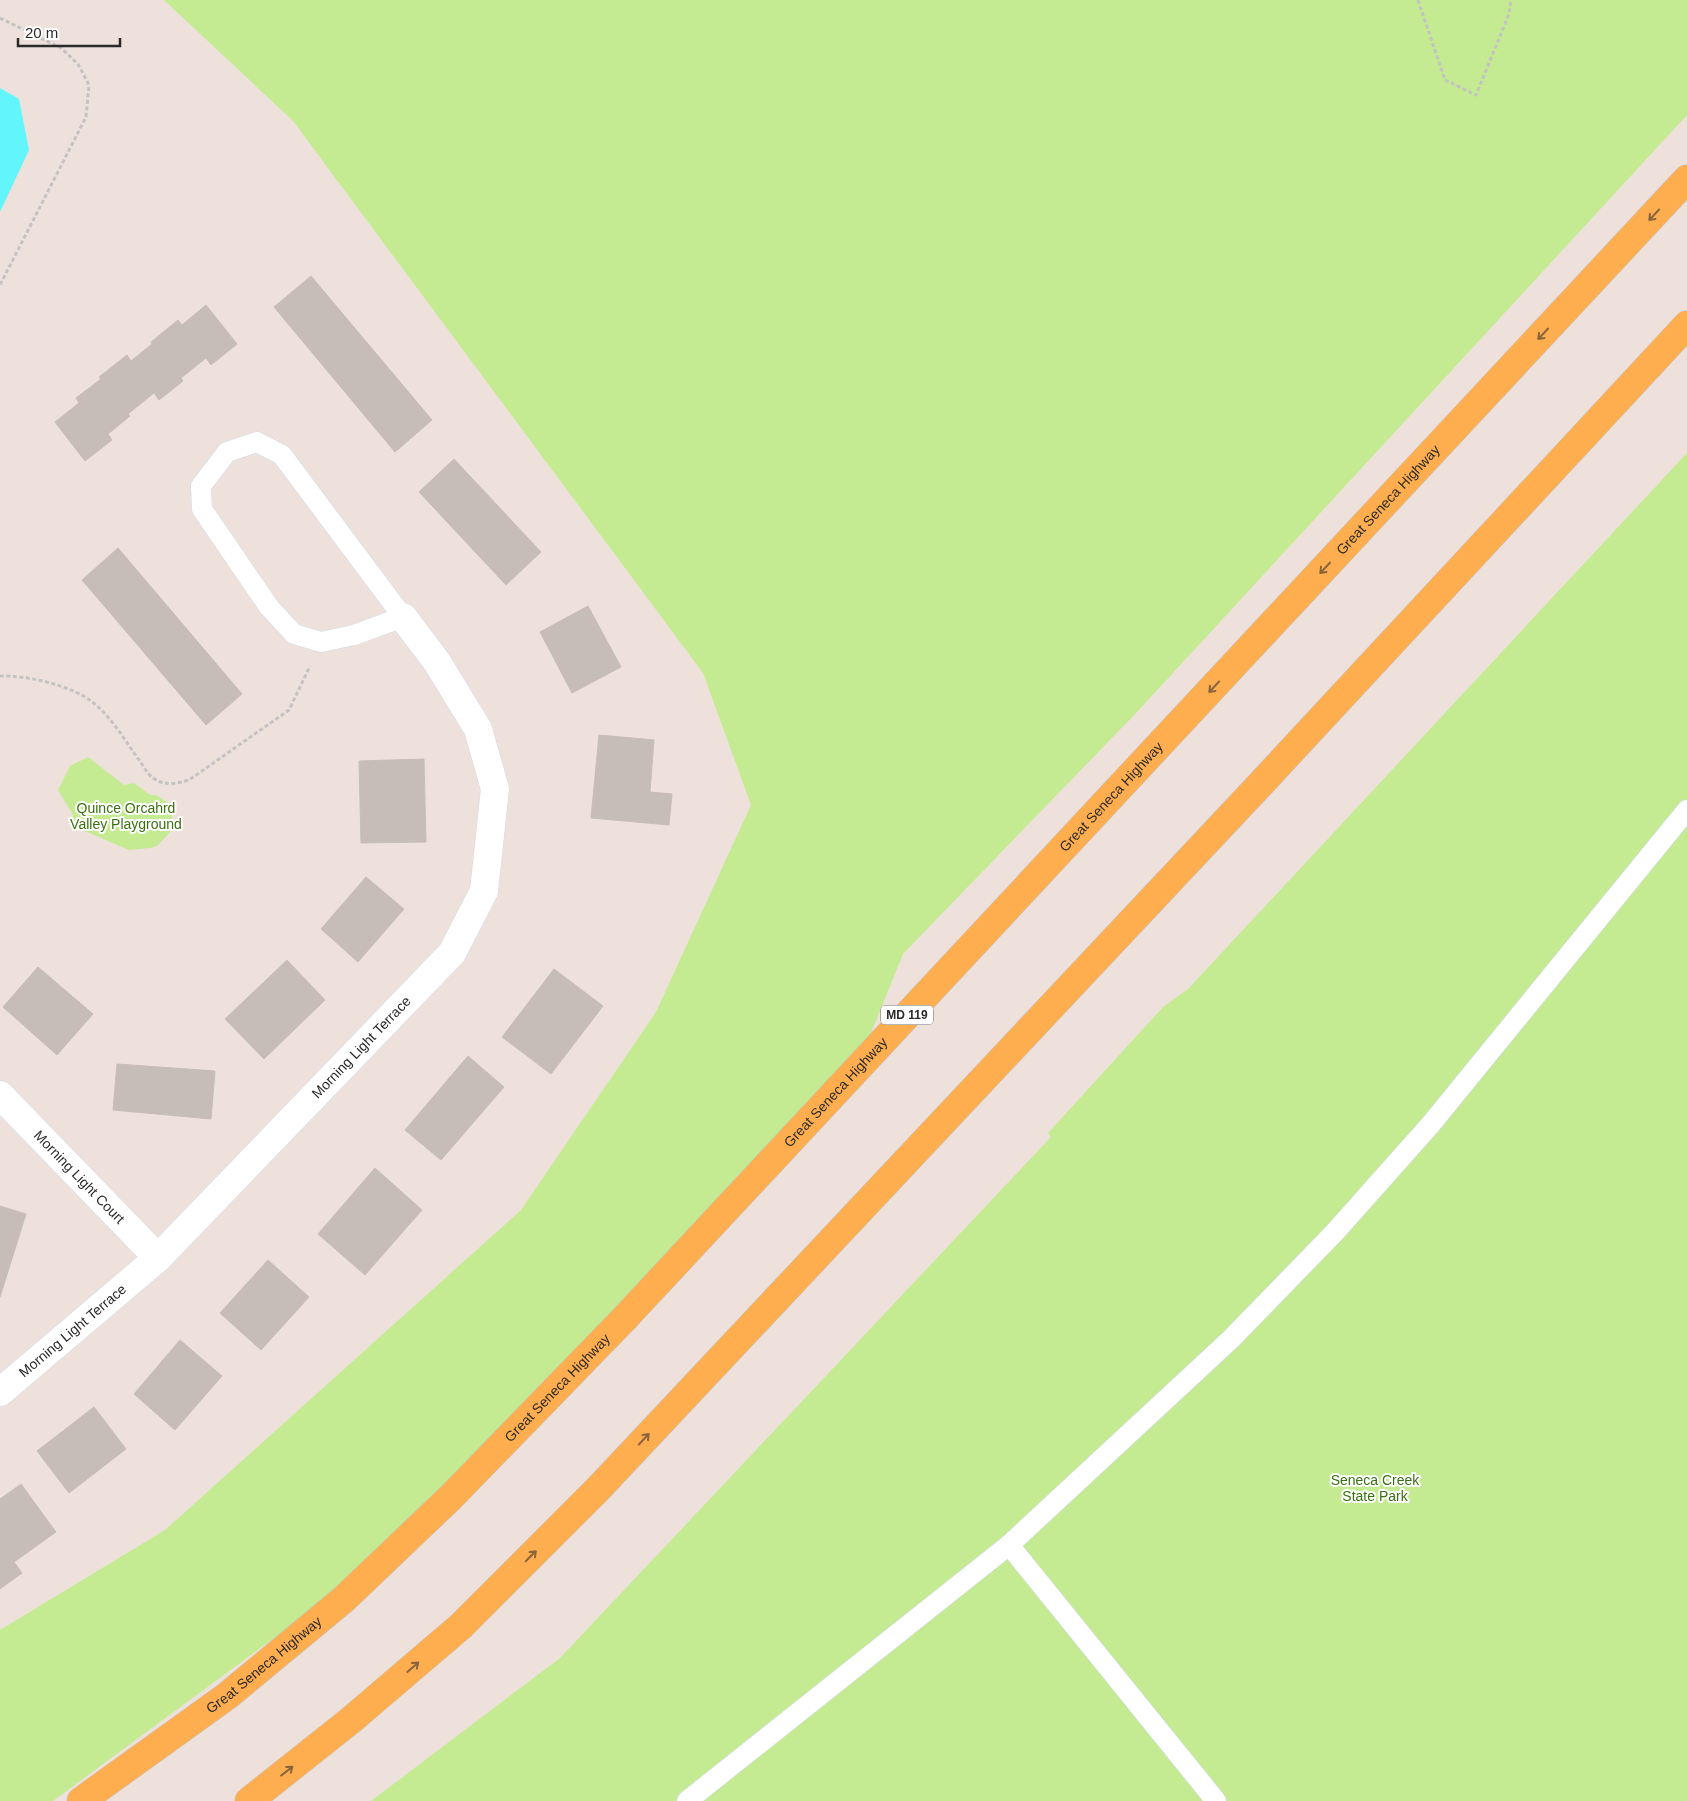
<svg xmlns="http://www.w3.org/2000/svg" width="1687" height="1801" viewBox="0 0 1687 1801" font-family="Helvetica,sans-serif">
<rect width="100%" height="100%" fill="#eee1db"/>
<g fill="#c4eb91">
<path d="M164,0H1687V115L1136,713L903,954L856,1070L404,1542L53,1801H0V1630L165,1530L521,1210L656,1012L751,805L703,673L293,121Z"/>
<path d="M1687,453V1801H371L560,1658L1051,1137L1048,1133L1163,1007L1188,989Z"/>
<path d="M88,757L124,785L134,783L150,795H156L173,806L170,832L157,846L150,848L129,850L87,832L74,829L73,815L58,790L70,766Z"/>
</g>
<path fill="#62f6fc" d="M0,88L19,99L29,150L0,212Z"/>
<g fill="#c5bdb6" stroke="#cabdb4">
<path d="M311,276L432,420L395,452L274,307Z"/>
<path d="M206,305L237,344L211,365L206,358L181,378L183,381L159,400L154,393L128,414L130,416L108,434L112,440L85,461L55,422L79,403L76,398L101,379L99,377L127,355L131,361L152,344L151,342L178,320L182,325Z"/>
<path d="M454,459L541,552L506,585L419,492Z"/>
<path d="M118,548L242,694L206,725L82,580Z"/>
<path d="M588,606L621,667L572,693L540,632Z"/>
<path d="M599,735L654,740L650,792L672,794L669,825L591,818Z"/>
<path d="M424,759L426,842L361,843L359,761Z"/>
<path d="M366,877L404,909L358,962L321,929Z"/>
<path d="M287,960L325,1000L264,1059L225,1019Z"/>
<path d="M38,967L93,1014L57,1055L3,1007Z"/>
<path d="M554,969L603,1006L551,1074L502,1037Z"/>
<path d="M468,1056L504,1087L441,1160L405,1130Z"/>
<path d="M117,1064L215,1071L211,1119L113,1110Z"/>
<path d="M375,1168L422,1210L365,1275L318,1234Z"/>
<path d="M0,1206L26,1214L0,1297Z"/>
<path d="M268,1260L309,1297L261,1350L220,1313Z"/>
<path d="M180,1340L222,1376L175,1430L134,1394Z"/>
<path d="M94,1407L126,1449L69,1493L37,1451Z"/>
<path d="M21,1484L56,1532L14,1562L22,1573L0,1589V1499Z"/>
</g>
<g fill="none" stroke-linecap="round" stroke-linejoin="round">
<g stroke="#d0d9e5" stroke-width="21">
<g id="service">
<path d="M257,442L282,455L403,617L354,635L321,642L294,634L269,607L202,509L201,486L227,452Z"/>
<path d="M1009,1545L1216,1801"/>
<path d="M687,1801L1009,1545L1231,1339L1335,1232L1431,1124L1687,810"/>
</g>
</g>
<g stroke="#d0d9e5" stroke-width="29">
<g id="minor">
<path id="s1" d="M0,1095L158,1258"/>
<path id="s2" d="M0,1392L158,1258L452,953L484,891L495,789L478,729L437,662L403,617"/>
</g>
</g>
<g stroke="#c3c3c3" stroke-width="29">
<g id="primary">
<path id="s3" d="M81,1801L227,1696L344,1599L451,1497L623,1320L1687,179"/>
<path d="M249,1801L351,1720L461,1626L598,1489L1255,790L1687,325"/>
</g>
</g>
<g stroke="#c3c3c3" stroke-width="3" stroke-dasharray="4 2.5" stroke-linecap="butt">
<path d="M1418,0L1445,80L1476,95L1509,14L1511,0"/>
<path d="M0,18L61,48L78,64L89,85L86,117L0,285"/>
<path d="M0,676C25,675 70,685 91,701C111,716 124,739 139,760C143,765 147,774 153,778C164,786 176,784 189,780L289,710L310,666"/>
</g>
<use href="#service" stroke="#fff" stroke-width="20"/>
<use href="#minor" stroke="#fff" stroke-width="28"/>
<use href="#primary" stroke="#ffae4f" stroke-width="28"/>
</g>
<defs><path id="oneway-shaft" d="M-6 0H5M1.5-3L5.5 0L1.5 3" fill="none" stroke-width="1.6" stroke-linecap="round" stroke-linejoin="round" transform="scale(1.25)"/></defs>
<g stroke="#8a653b">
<use href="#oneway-shaft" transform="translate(1654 215) rotate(133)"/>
<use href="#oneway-shaft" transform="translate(1543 334) rotate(133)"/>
<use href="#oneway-shaft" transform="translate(1325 568) rotate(133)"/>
<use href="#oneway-shaft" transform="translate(1214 687) rotate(133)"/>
<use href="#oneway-shaft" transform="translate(644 1439) rotate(-47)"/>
<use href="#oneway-shaft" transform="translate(531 1556) rotate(-45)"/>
<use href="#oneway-shaft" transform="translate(413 1667) rotate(-41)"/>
<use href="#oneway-shaft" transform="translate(287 1771) rotate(-38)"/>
</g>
<g text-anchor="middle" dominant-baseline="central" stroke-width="4" stroke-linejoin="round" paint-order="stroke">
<rect fill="#fff" stroke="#6a6a6a" stroke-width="1" x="881" y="1005.5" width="52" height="19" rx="4"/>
<g font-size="12" font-weight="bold" fill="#2a2a2a">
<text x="907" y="1015">MD 119</text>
</g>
<g font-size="14" fill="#2a2a2a" stroke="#fff">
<text stroke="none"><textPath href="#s3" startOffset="1848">Great Seneca Highway</textPath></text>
<text stroke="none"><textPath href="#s3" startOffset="1442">Great Seneca Highway</textPath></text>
<text stroke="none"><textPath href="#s2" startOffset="500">Morning Light Terrace</textPath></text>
<text stroke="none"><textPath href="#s3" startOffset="1038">Great Seneca Highway</textPath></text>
<text stroke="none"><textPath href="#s1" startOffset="114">Morning Light Court</textPath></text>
<text stroke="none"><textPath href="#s2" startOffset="95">Morning Light Terrace</textPath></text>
<text stroke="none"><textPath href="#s3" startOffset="632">Great Seneca Highway</textPath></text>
<text stroke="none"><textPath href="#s3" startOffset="228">Great Seneca Highway</textPath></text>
</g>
<g font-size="14" fill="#3b7012" stroke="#fff">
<text x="126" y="808">Quince Orcahrd<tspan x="126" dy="16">Valley Playground</tspan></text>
<text x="1375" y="1480">Seneca Creek<tspan x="1375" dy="16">State Park</tspan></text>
</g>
</g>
<path d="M18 38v8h102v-8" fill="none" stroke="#2a2a2a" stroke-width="2.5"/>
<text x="25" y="38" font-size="15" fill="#2a2a2a" stroke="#ffffff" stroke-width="4" paint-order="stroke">20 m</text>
</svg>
